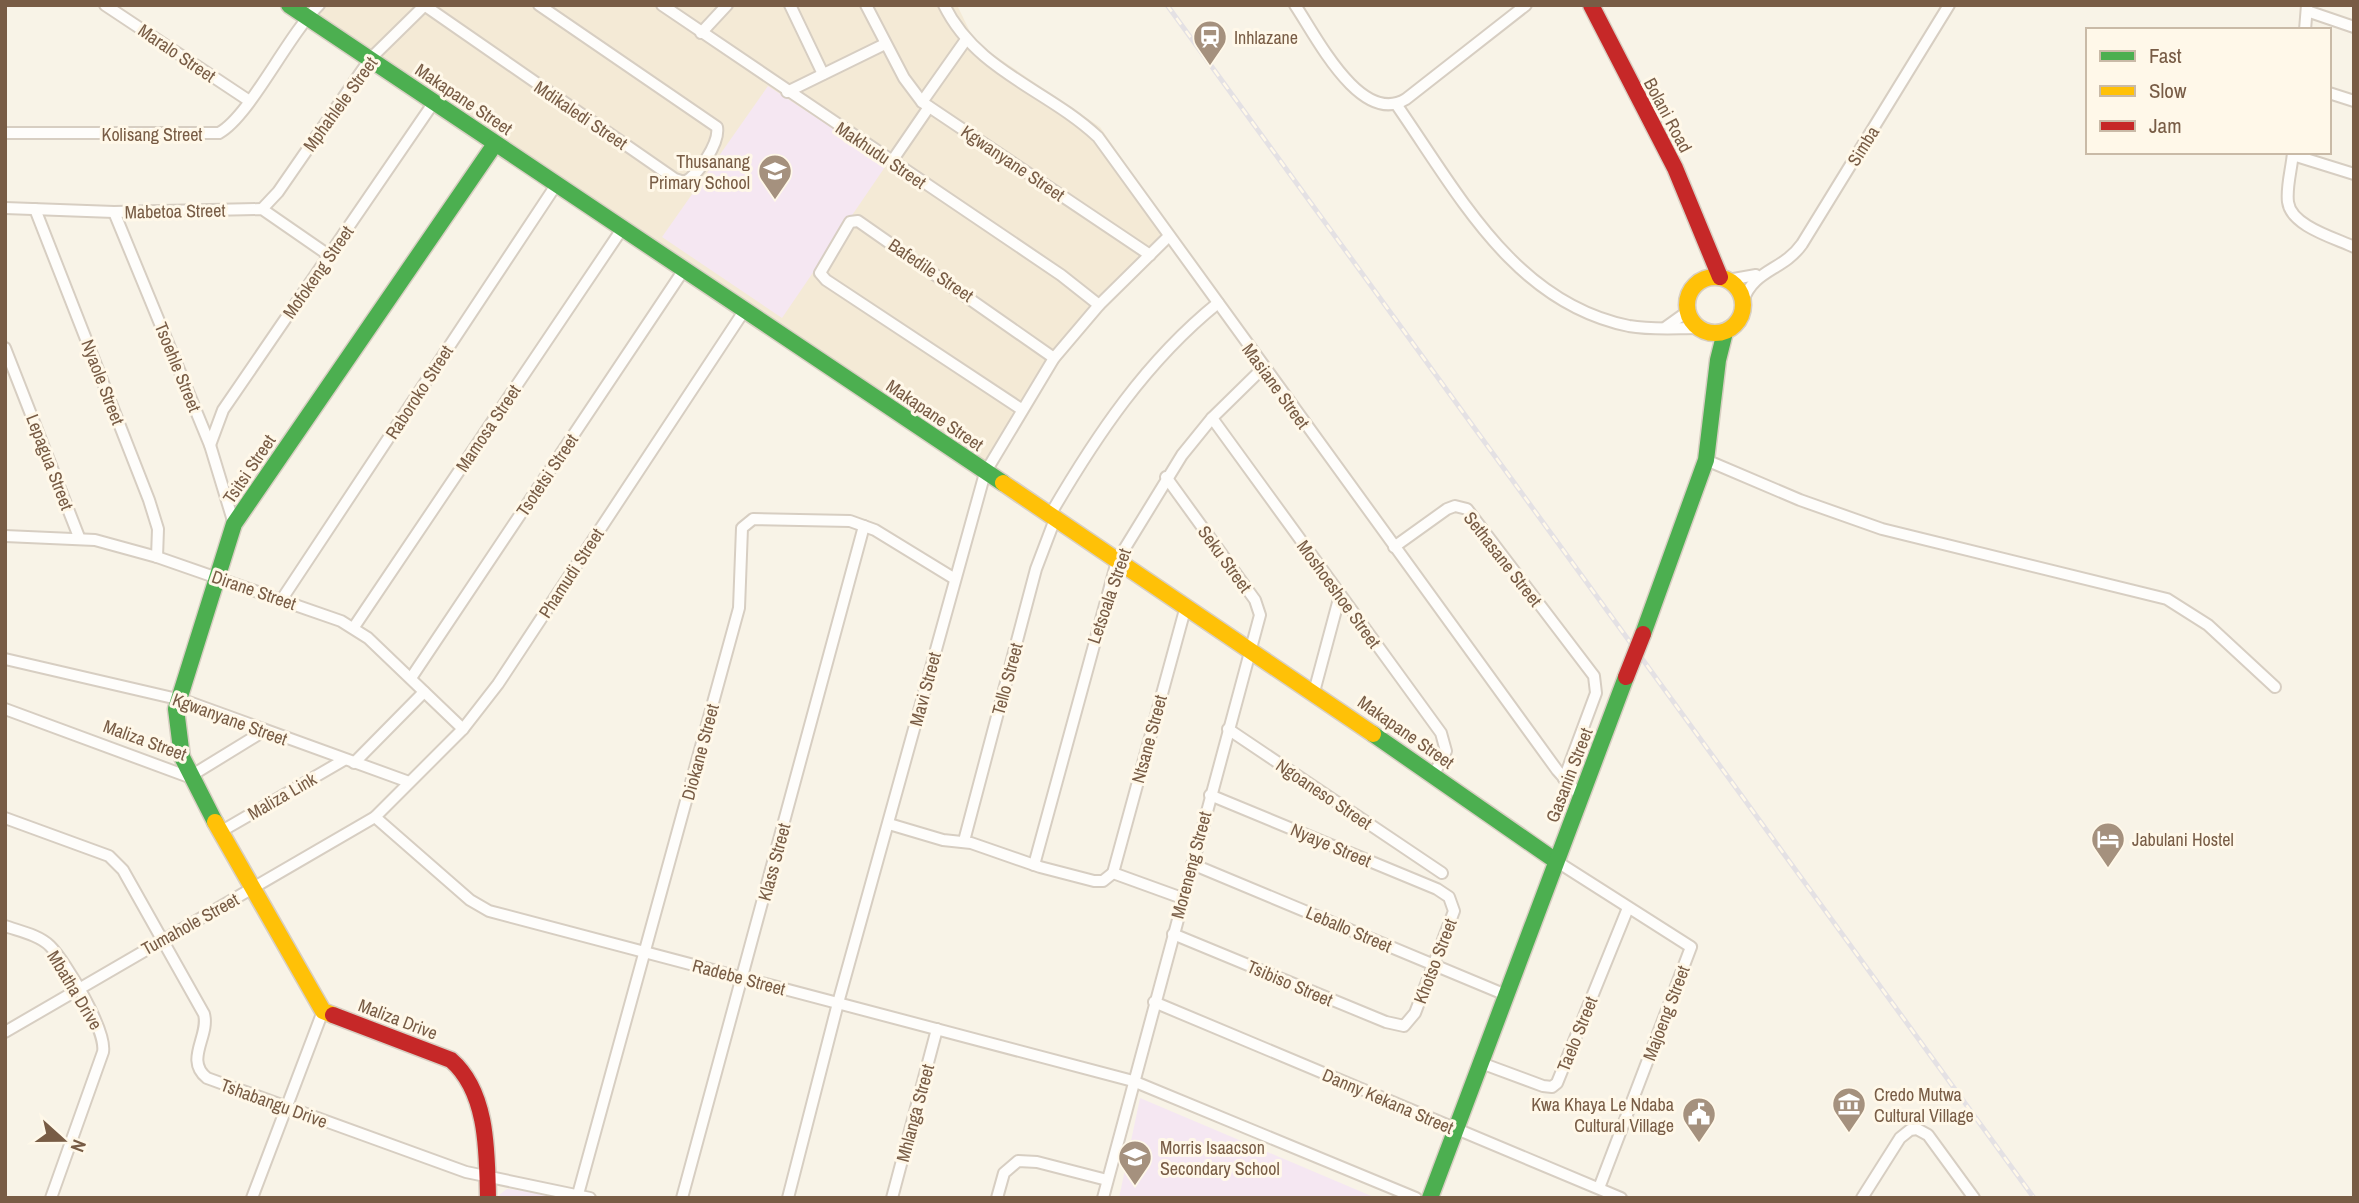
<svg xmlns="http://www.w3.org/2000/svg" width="2359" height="1203" viewBox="0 0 2359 1203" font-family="'Archivo Narrow',sans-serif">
<rect width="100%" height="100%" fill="#f8f3e7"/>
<path fill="#f4ead6" d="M289,5H957L975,42L1100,127L1176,236L1151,256L1055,358L985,473Z"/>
<g fill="#f5e7f2">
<path d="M768,86L887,164L782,318L662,237Z"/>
<path d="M1140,1098L1376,1198H1119Z"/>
<path d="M507,1189L556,1195L559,1198H495Z"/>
</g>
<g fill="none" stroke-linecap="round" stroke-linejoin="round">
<g stroke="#d7cec2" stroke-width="14">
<g id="street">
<path d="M105,5L248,100"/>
<path d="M424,5L675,179L684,182C698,176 720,142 717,127L539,5"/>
<path d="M662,5L1061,275L1099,305"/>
<path d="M790,5L823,74"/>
<path d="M866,5L904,78L922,102L1150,255"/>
<path d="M944,5C977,72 1047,89 1098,137L1557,770L1581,797"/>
<path d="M1295,5C1316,36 1361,127 1406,99L1526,5"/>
<path d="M2307,11L2354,27"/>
<path d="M2305,30L2307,5"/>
<path d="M701,33L727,5"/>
<path d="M787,92L885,44"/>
<path d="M2329,93L2354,101"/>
<path d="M922,102L965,41"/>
<path d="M1396,104C1458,193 1514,303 1629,326C1652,330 1674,328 1698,328"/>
<path d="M5,133H219C250,116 287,36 319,5"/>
<path d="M2293,152C2292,168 2286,186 2288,202C2291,226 2335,238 2354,247"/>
<path d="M2293,155L2354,174"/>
<path d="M892,161L929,107"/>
<path d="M5,208L114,212L262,209L330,256"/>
<path d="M35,209L149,500L158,529L157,557"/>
<path d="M262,209L278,192L370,59L425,5"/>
<path d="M114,212L210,445L234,524"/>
<path d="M1728,280L1756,275"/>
<path d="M1743,301C1754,269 1783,271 1802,244L1949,5"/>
<path d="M1666,327L1687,312"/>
<path d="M5,348L79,537"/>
<path d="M1021,409L826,280L820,273L850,222L858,221L1054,358"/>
<path d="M1212,418L1441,733L1446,751L1434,774"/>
<path d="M210,445L223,410L434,102"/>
<path d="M1706,460L1800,500L1882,529L2167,599L2208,625L2275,687"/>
<path d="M1050,515C1096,436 1146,361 1218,303"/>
<path d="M5,536L95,540L157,557L341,621L368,638L463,729"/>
<path d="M1394,547L1447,509L1455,506L1467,509L1594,676L1596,693L1564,779"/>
<path d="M282,599L556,185"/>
<path d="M354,627L622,229"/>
<path d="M5,659L186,701L409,782"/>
<path d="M411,678L683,271"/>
<path d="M1314,692L1340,595"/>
<path d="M5,709L189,777L264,731"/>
<path d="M1228,729L1442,873"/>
<path d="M354,763L424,692"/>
<path d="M375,817L470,900L489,911L1133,1081L1416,1198"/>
<path d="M5,818L109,856L123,870L204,1014C210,1036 184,1060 207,1078L466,1172L590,1198"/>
<path d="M889,824L943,840L971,843L1040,867L1094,881H1103L1113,873L1182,898"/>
<path d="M220,832L344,760"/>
<path d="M964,841L1036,569L1055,519"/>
<path d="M1556,861L1691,947L1599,1188"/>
<path d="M1192,864L1506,995"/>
<path d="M1034,865L1117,561L1182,455L1212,418L1263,368"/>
<path d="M1113,873L1186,606"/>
<path d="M5,926C19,931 39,935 50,946C66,962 107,1031 103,1052L51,1198"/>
<path d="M1173,934L1386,1022L1404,1026L1415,1013L1454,911L1449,897L1437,889L1210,795"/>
<path d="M1154,1002L1621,1198"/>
<path d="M5,1032L375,817L463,729L498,684L744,311"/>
<path d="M1481,1063L1543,1086L1552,1087L1557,1083L1628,908"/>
<path d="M252,1198L323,1011"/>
<path d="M577,1198L739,608L742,528L753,519L850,521L875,530L955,579"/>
<path d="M682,1198L864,526"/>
<path d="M788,1198L838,1003L985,473L1054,358L1099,305L1169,236"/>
<path d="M892,1198L937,1029"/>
<path d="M997,1198L1004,1173L1018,1161L1037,1162L1107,1180"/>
<path d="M1103,1198L1260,615L1255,600L1166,477"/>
<path d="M1862,1198L1900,1138L1910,1130L1917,1129L1928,1135L1974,1198"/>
</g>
</g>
<g stroke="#d8cfc3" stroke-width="19">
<g id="fast">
<path d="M289,5L1003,483"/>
<path d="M1643,634L1706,460L1718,360L1725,332"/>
<path d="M1373,734L1556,861"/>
<path d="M215,822L182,757L176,709L234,524L495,144"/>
<path d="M1430,1198L1626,677"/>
</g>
</g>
<g stroke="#d8cfc3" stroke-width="19">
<g id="slow">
<circle cx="1715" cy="305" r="28"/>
<path d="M1003,483L1373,734"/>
<path d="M215,822L323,1011L333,1015"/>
</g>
</g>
<g stroke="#d8cfc3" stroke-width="19">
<g id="jam">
<path d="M1591,5L1675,168L1720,277"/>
<path d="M333,1015L451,1060C488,1092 487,1153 488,1198"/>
</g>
</g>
<use href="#street" stroke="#fefdfb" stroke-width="10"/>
<use href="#fast" stroke="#4caf50" stroke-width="16"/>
<use href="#slow" stroke="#ffc107" stroke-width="16"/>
<use href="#jam" stroke="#c62828" stroke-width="16"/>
<g stroke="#e4e1e4" stroke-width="5">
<path id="rail" d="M1167,5L2034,1198"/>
</g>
<use href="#rail" stroke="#fff8e9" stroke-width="2.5" stroke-dasharray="8" stroke-linecap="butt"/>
<g stroke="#d8cfc3" stroke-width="19" stroke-linecap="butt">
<path id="jam-bridge" d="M1626,677L1643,634"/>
</g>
<use href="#jam-bridge" stroke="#c62828" stroke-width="16"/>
</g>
<defs>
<g id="station-pin" transform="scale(1.75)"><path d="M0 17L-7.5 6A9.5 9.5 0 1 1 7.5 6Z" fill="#a5917e" stroke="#fff8e9"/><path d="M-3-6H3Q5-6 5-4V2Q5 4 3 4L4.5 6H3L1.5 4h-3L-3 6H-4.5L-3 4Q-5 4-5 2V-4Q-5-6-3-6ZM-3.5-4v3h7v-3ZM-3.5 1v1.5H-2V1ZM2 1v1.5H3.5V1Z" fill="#fff"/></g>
<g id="school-pin" transform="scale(1.75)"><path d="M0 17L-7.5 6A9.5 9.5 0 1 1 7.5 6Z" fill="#a5917e" stroke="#fff8e9"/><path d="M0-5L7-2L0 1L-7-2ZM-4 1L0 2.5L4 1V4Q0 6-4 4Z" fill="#fff"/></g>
<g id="hotel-pin" transform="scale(1.75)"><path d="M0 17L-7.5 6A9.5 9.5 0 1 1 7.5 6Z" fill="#a5917e" stroke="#fff8e9"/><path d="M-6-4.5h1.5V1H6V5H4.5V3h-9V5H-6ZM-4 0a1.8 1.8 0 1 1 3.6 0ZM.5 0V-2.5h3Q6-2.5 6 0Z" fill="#fff"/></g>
<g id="museum-pin" transform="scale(1.75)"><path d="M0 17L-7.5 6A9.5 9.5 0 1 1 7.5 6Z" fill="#a5917e" stroke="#fff8e9"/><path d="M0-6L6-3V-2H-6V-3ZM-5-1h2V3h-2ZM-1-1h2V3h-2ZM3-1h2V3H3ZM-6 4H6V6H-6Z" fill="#fff"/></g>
<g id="civic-pin" transform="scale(1.75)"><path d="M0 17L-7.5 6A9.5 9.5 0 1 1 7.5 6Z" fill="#a5917e" stroke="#fff8e9"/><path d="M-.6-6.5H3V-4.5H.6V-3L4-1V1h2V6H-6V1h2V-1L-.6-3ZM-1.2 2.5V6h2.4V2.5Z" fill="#fff"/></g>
</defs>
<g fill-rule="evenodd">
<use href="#station-pin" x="1210" y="37"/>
<use href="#school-pin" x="775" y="171"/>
<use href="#hotel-pin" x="2108" y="839"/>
<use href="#museum-pin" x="1849" y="1104"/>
<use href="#civic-pin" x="1699" y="1114"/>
<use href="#school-pin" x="1135" y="1157"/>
</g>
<g text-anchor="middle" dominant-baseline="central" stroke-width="6" stroke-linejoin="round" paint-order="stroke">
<g font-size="18" fill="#785c45" stroke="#fff8e9" text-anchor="start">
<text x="1234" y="37">Inhlazane</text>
<text x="750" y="161" text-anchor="end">Thusanang<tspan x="750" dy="21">Primary School</tspan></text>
<text x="2132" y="839">Jabulani Hostel</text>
<text x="1874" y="1094">Credo Mutwa<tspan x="1874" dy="21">Cultural Village</tspan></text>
<text x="1674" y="1104" text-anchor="end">Kwa Khaya Le Ndaba<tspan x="1674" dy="21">Cultural Village</tspan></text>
<text x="1160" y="1147">Morris Isaacson<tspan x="1160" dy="21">Secondary School</tspan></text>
</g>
<g font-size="18" fill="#785c45" stroke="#fff8e9">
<text transform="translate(177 53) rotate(34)">Maralo Street</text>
<text transform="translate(464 99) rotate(34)">Makapane Street</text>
<text transform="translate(340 104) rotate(-54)">Mphahlele Street</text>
<text transform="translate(581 115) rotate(34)">Mdikaledi Street</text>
<text transform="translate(1668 115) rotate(62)">Bolani Road</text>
<text x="152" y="134">Kolisang Street</text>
<text transform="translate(1863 146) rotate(-58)">Simba</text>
<text transform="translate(881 155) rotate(34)">Makhudu Street</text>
<text transform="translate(1013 163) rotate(34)">Kgwanyane Street</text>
<text transform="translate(175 211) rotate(-1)">Mabetoa Street</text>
<text transform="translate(931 270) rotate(34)">Bafedile Street</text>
<text transform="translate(318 272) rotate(-55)">Mofokeng Street</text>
<text transform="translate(178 367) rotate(68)">Tsoehle Street</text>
<text transform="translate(103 382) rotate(69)">Nyaole Street</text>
<text transform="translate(1276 386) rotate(54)">Masiane Street</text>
<text transform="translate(419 392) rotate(-57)">Raboroko Street</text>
<text transform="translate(935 415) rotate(34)">Makapane Street</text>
<text transform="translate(488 428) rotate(-56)">Mamosa Street</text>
<text transform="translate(50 462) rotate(69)">Lepagua Street</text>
<text transform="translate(249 469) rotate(-56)">Tsitsi Street</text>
<text transform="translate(547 475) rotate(-56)">Tsotetsi Street</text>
<text transform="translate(1225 559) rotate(54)">Seku Street</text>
<text transform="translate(1503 559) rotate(52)">Sethasane Street</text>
<text transform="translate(571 573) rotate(-57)">Phamudi Street</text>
<text transform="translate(254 590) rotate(19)">Dirane Street</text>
<text transform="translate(1339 594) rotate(54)">Moshoeshoe Street</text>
<text transform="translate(1109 596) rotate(-71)">Letsoala Street</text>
<text transform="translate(1007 679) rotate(-75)">Tello Street</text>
<text transform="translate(925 689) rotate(-75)">Mavi Street</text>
<text transform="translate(230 719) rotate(20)">Kgwanyane Street</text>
<text transform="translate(1406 732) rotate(35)">Makapane Street</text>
<text transform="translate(1149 739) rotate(-75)">Ntsane Street</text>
<text transform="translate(145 740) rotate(20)">Maliza Street</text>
<text transform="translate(700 752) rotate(-75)">Diokane Street</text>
<text transform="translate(1569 775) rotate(-69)">Gasanin Street</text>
<text transform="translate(1324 794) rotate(34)">Ngoaneso Street</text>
<text transform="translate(282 796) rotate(-30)">Maliza Link</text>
<text transform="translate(1331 845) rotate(23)">Nyaye Street</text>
<text transform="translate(774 862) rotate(-75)">Klass Street</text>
<text transform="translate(1191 865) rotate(-75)">Moreneng Street</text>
<text transform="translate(190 924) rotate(-29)">Tumahole Street</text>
<text transform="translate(1349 929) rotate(23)">Leballo Street</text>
<text transform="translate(1435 961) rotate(-69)">Khotso Street</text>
<text transform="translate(739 977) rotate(15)">Radebe Street</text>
<text transform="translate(1290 983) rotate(23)">Tsibiso Street</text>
<text transform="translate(75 990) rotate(59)">Mbatha Drive</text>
<text transform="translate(1666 1013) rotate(-69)">Majoeng Street</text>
<text transform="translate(398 1019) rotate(21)">Maliza Drive</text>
<text transform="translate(1577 1034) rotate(-68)">Taelo Street</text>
<text transform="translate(1388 1101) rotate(23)">Danny Kekana Street</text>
<text transform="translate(274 1103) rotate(20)">Tshabangu Drive</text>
<text transform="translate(915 1113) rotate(-75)">Mhlanga Street</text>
</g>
</g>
<rect width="2359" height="1203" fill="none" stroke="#785c45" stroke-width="14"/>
<rect x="2086" y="28" width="245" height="126" fill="#fff8e9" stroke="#c9baa7" stroke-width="2"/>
<rect x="2100" y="51" width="35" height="10" fill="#4caf50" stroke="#c9baa7" stroke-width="2"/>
<text x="2149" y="63" font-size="21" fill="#785c45">Fast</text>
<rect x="2100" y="86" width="35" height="10" fill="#ffc107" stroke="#c9baa7" stroke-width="2"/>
<text x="2149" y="98" font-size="21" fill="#785c45">Slow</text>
<rect x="2100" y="121" width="35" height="10" fill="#c62828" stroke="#c9baa7" stroke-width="2"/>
<text x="2149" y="133" font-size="21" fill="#785c45">Jam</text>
<g transform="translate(63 1140) rotate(111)" stroke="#fff8e9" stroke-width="5" paint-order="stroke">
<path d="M0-5L12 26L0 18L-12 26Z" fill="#785c45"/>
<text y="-10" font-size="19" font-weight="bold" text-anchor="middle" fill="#785c45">N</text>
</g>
</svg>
